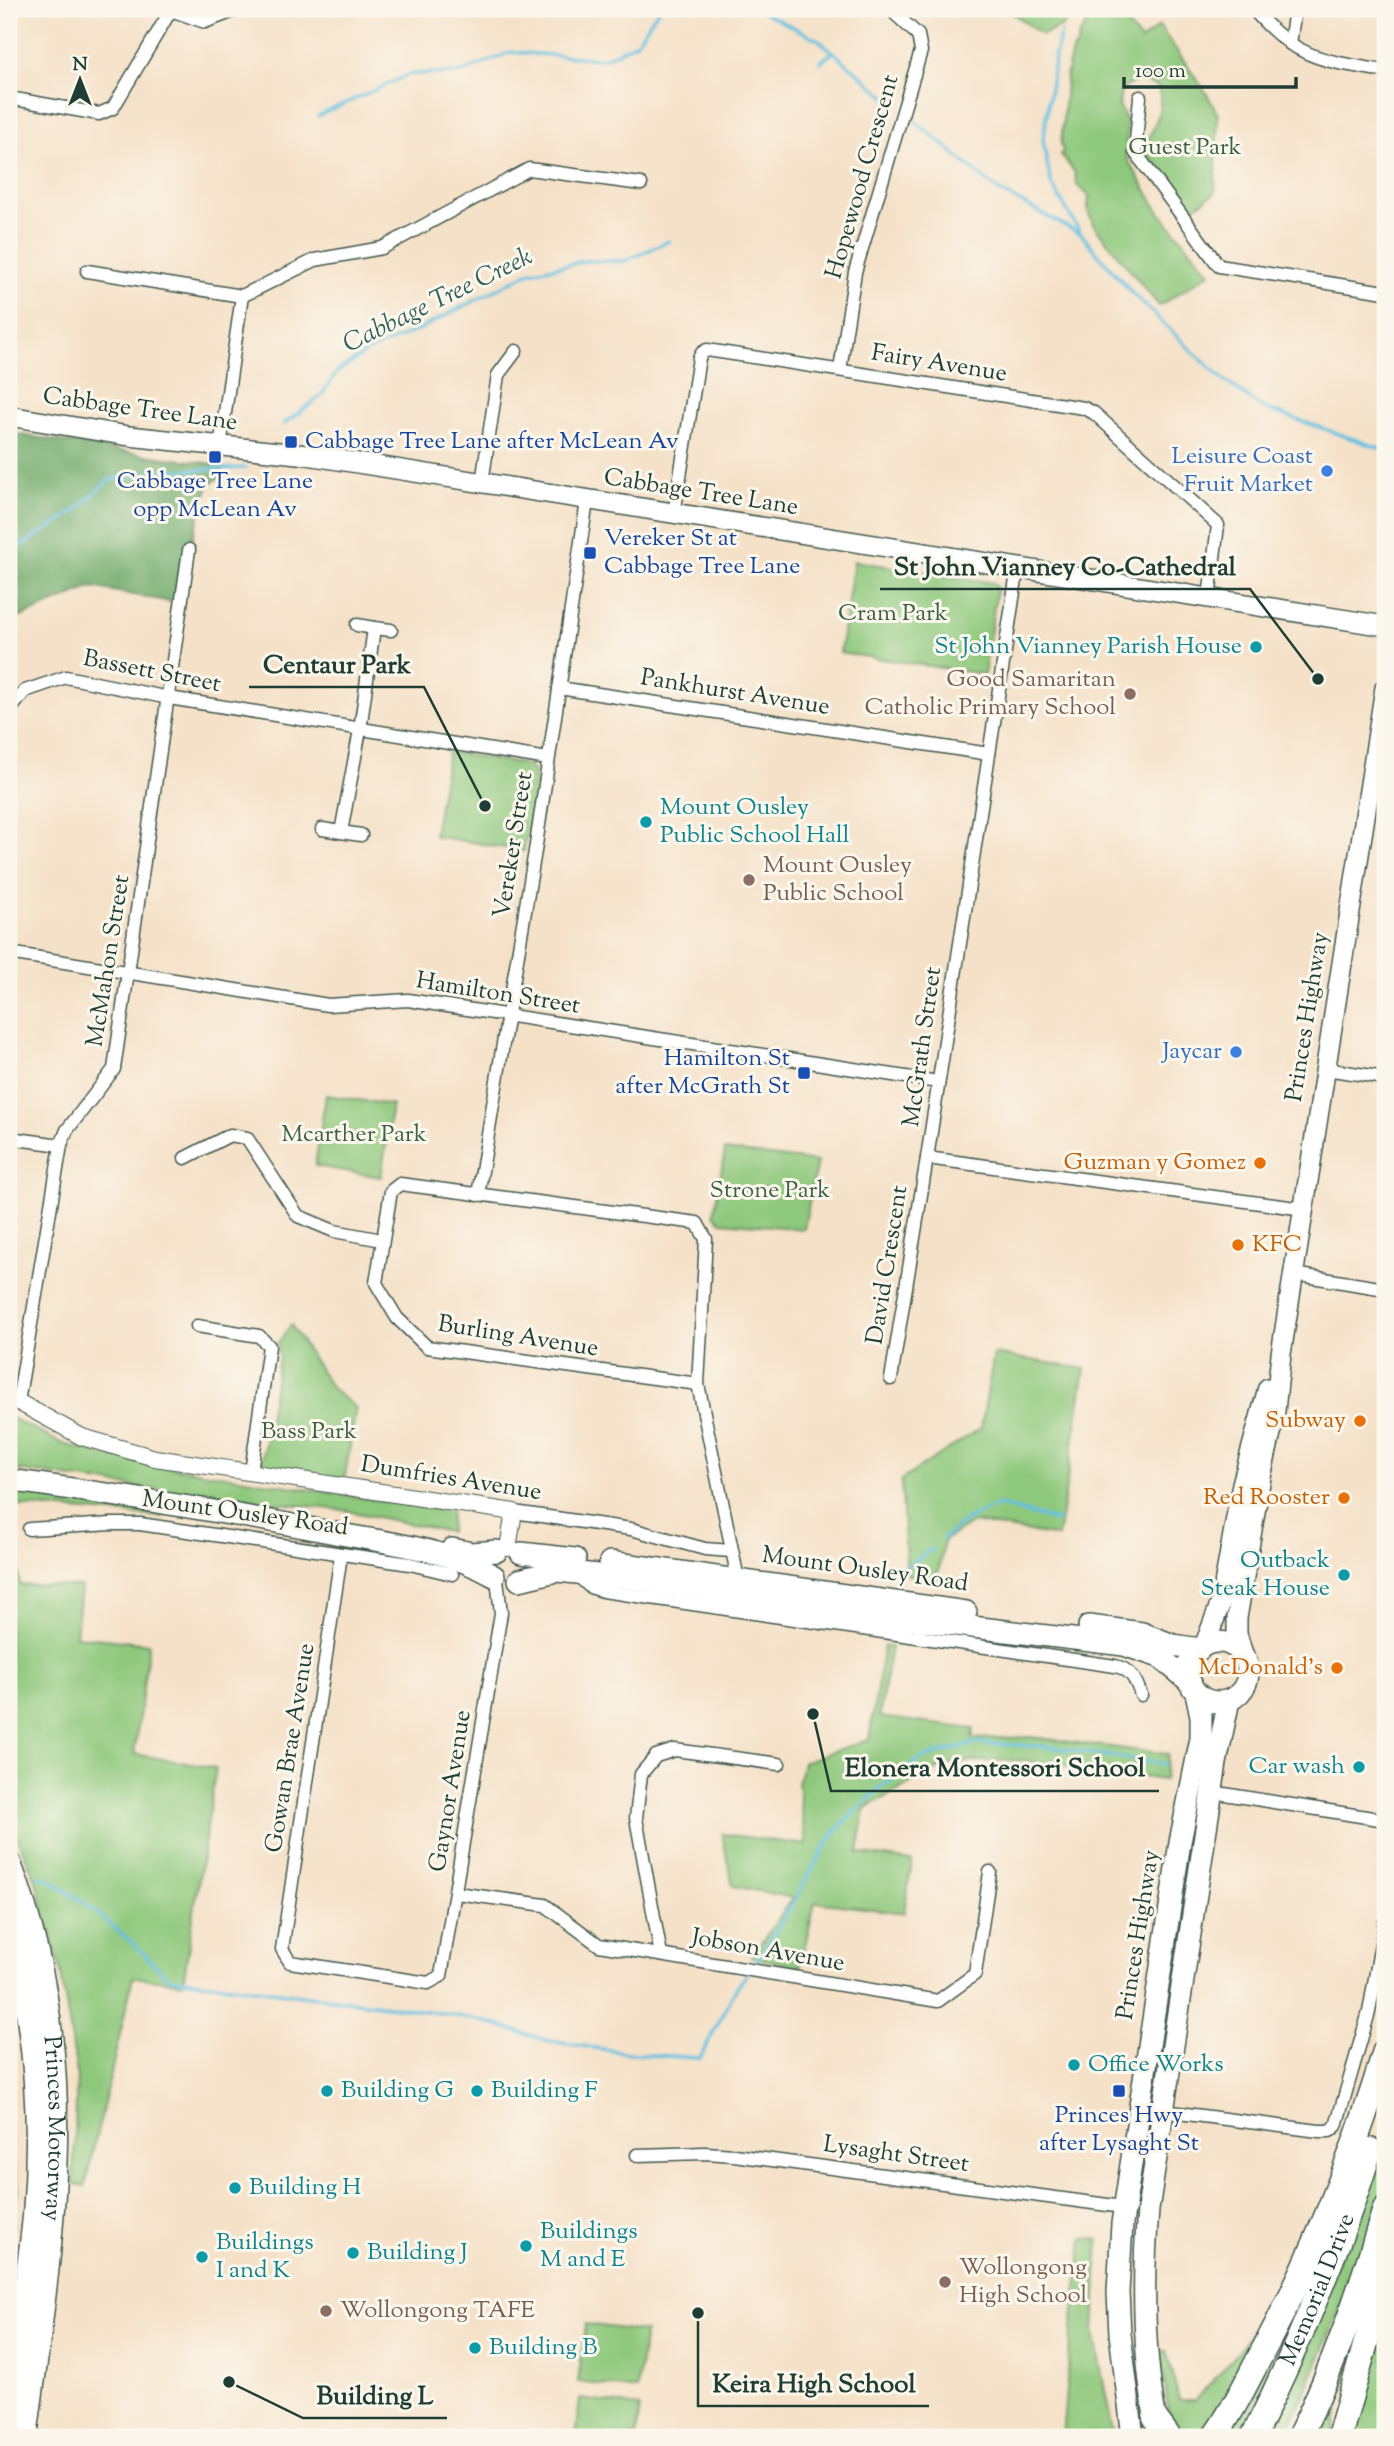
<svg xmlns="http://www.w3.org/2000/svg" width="1394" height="2446" viewBox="0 0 1394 2446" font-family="'Sorts Mill Goudy',serif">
<rect width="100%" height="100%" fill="#fbf7ec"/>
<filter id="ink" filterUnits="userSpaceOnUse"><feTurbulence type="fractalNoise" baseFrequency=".0143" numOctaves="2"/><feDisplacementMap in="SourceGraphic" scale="14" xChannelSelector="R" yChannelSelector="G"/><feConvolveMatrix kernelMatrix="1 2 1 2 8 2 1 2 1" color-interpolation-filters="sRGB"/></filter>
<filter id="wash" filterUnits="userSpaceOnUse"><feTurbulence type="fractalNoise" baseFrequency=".00686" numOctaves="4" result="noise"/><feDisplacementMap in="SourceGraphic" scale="28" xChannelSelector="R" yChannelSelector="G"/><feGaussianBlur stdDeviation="1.57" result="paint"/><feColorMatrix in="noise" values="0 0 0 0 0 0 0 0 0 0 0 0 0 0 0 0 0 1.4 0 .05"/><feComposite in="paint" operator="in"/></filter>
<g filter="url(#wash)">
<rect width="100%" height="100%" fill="#f5e1c8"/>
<g fill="#8ec87c" stroke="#568258" stroke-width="2">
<path d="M1007,9H1079L1063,26L1042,35Z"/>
<path d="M1081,9H1115L1141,41L1159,26L1206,92L1218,115L1215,193L1193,208L1143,149C1153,128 1166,109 1158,87L1139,79L1121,90L1119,105L1127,122L1126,157L1160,213L1210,273L1159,306L1093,224L1088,211L1089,196L1077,185L1074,171L1061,155L1063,149L1061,145L1067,70L1073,49L1077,45L1079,36L1087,23Z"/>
<path d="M854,561L993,583L997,588L984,674L840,653Z"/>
<path d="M448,752L528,765L534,772L535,781L524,851L434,836Z"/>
<path d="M326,1095L392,1105L381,1177L315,1166Z"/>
<path d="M725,1150L817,1162L804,1229L721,1222L714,1214Z"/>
<path d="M291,1325L333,1390L356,1408L344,1482L261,1468L279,1357L277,1344Z"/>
<path d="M994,1354L1085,1369L1058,1537L973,1522L944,1541L937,1579L907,1575L901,1480L981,1428Z"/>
<path d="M9,1417L63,1444L120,1459L451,1512L450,1532L343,1510L159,1490L9,1469Z"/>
<path d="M9,1487L164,1509L163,1517L9,1505Z"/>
<path d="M9,1511L20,1585L81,1587L76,1636L149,1644L134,1754L216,1768L183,1983L133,1977L85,2186L73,2184L77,2073L60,1967L35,1877L9,1820Z"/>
<path d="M884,1646L891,1647L879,1717L974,1729L972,1739L1031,1737L1168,1754L1164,1780L1022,1760L981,1761L947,1764L865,1808L858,1853L912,1861L904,1913L815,1902L800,1967L751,1957L793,1898L733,1886L722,1834L806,1845L798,1784L803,1762L869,1739Z"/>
<path d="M1385,2123V2179L1367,2242L1317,2365L1285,2437H1262L1358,2213Z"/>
<path d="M1083,2238L1099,2240L1094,2333L1114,2437H1062L1070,2343Z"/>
<path d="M1293,2265C1278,2299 1262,2332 1244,2364C1231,2389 1220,2414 1198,2432L1183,2431L1170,2422L1160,2351H1166L1179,2400H1195L1238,2353Z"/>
<path d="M1307,2275L1254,2408L1238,2437H1221Z"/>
<path d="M1360,2320L1333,2437H1317L1322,2426Z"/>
<path d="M586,2324L645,2332L637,2390L578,2382Z"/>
<path d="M1385,2329V2437H1354Z"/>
<path d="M580,2399L640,2407L636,2437H575Z"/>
</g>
<g fill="#72ac6c" stroke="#487450" stroke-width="2">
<path d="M9,433L152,456L222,465V476L209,484L189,550L182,604L92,587L13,620L9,624Z"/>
<path d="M9,2136L18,2185L9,2261Z"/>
</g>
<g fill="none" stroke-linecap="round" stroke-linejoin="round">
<g stroke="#62bfe0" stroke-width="3.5">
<path d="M757,9L819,40L891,101"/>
<path d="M1061,33L1055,55L1043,141L1051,183L1081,234L1133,294L1188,347L1224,380L1261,407L1385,450"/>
<path d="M820,62L832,53"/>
<path d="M318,116L410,74L460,73L511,52L603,59L636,43L659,9"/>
<path d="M916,122L999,191L1079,233"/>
<path d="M284,424L320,397L338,371L369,351L420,329L530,272L586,261H625L669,241"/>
<path d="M9,553L73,513L109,480L160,471L246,468"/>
<path d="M943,1539L967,1519L999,1505L1057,1521"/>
<path d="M900,1571L932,1549"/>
<path d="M39,1876L52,1881L91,1908L134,1944L168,1978L435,2012L483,2021L549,2041L635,2054L700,2058L737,1987L748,1973"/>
<path d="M753,1967L784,1918L834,1832L880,1788L922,1758L975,1743L1051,1747L1164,1764"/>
</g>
</g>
</g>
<g filter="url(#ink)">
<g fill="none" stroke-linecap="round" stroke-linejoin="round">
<g stroke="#3f564a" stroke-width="15">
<g id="minor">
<path d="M168,9L205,22L239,9"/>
<path d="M1253,9C1295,59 1324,61 1385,71"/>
<path d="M1290,44L1295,9"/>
<path d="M1140,97L1135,152L1219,266L1385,292"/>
<path d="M9,98L99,114L113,108L171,10"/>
<path d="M87,271L242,296L220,447"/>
<path d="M242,296L315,260L382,248L529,169L641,184"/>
<path d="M840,370L855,272L921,51L918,35L890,9"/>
<path d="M482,483L498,375L516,351"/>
<path d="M674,514L699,358L702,353L707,350L1084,408L1094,413L1218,525L1209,598"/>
<path d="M1018,566L927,1158L1304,1209"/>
<path d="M357,625L374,628"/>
<path d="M559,688L989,754"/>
<path d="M9,711L25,691L66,677L169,698L548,759"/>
<path d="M322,829L341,832"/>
<path d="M361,835L341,832L360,730L374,628L391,630"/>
<path d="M9,953L328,1005L408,1000L938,1082"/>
<path d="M1326,1069L1385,1078"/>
<path d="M9,1138L61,1145"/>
<path d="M185,1158L230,1135L247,1138L298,1216L334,1231L382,1240"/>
<path d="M478,1195L536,845L587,501"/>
<path d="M1294,1274L1385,1289"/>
<path d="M197,1326L259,1336L269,1346L251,1472"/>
<path d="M891,1379L927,1158"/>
<path d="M698,1384L427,1347L397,1318L376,1283L391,1191L400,1184L697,1223L706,1239L698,1384L738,1579"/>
<path d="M18,1402L61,1145L67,1130L114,1069L189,550"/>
<path d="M514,1512L631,1529L705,1549L731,1551"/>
<path d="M29,1529L111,1524H140L410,1564L452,1574"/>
<path d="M341,1555L282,1949L290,1962L428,1983L441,1976L501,1613L497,1579"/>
<path d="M574,1572L590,1587L603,1591L1115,1666C1131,1669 1136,1680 1141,1695"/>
<path d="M1212,1792L1385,1820"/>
<path d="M456,1893L545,1905L599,1945L938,2001L975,1974L990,1872"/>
<path d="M661,1955L636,1818L641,1774L656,1756L675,1750L779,1764"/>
<path d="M1163,2111L1319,2131H1330L1336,2126L1369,2012L1385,1921"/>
<path d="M637,2155L706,2153L734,2155L1130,2208"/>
</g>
</g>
<g stroke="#3f564a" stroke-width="18">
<path id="tertiary" d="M9,1397L82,1437L155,1458L514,1512L508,1548"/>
</g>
<g stroke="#3f564a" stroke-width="22">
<g id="secondary">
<path d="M9,416L129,436L307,455L1385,626"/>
<path d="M1205,1644L1221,1602L1242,1484L1268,1388"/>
<path d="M1243,1654L1237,1634V1618L1261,1477L1274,1420L1281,1354L1385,688"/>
</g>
</g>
<g stroke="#3f564a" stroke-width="24">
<g id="primary">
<path d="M9,1480C116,1495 223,1511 330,1532C384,1543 444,1547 494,1576"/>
<path d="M452,1549L472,1553L497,1551"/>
<path d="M521,1553L575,1559"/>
<path d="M610,1562L966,1612"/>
<path d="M519,1580L556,1571L621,1577L871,1615L1124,1645L1160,1657L1191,1683"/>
<path d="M1089,1626L1142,1633L1173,1645L1200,1649"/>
<circle cx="1218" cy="1672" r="30"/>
<path d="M1158,2432C1143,2359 1142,2284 1148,2210L1216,1763L1229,1700"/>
<path d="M1133,2437L1120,2334L1118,2292L1122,2224L1180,1842L1201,1738V1716L1196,1692"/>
</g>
</g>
<g stroke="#3f564a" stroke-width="27">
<g id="motorway">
<path id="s1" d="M9,1864C84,2058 51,2239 25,2437"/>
<path d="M9,1921C35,2017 43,2117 35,2216C29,2281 16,2346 9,2411"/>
<path d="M1155,2418L1169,2437"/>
<path d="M1214,2437C1234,2410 1248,2379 1264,2349C1315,2253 1354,2154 1385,2051"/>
<path id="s2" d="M1253,2437C1299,2344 1339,2249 1370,2150"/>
<path d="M1299,2437C1335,2365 1361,2287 1385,2209"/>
<path d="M1339,2437L1385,2276"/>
</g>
</g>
<use href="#minor" stroke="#fff" stroke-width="12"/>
<use href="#tertiary" stroke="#fff" stroke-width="16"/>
<use href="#secondary" stroke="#fff" stroke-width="19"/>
<use href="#primary" stroke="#fff" stroke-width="21"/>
<use href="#motorway" stroke="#fff" stroke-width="24"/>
</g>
</g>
<g fill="#1a4fb4" stroke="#fbf7ec" stroke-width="2.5">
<rect x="284" y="435" width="14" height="14" rx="3.5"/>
<rect x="208" y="450" width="14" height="14" rx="3.5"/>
<rect x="583" y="546" width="14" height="14" rx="3.5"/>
<rect x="797" y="1066" width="14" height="14" rx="3.5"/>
<rect x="1112" y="2084" width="14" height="14" rx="3.5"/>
</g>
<g fill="#3f7fe0" stroke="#fbf7ec" stroke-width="2.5">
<circle cx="1327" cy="471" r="7"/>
<circle cx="1236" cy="1052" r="7"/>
</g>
<g fill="#0f9aa8" stroke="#fbf7ec" stroke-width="2.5">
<circle cx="1256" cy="647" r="7"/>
<circle cx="646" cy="822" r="7"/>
<circle cx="1344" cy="1575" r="7"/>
<circle cx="1359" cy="1767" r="7"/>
<circle cx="1074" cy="2065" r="7"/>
<circle cx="327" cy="2091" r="7"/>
<circle cx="477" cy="2091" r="7"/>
<circle cx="235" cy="2188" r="7"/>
<circle cx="526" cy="2246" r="7"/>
<circle cx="353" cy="2253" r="7"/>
<circle cx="202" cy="2257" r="7"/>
<circle cx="475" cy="2348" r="7"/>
</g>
<g fill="#8d6e63" stroke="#fbf7ec" stroke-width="2.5">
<circle cx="1130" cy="694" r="7"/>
<circle cx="749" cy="880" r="7"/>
<circle cx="945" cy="2282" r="7"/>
<circle cx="326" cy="2311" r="7"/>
</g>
<g fill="#e8710a" stroke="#fbf7ec" stroke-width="2.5">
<circle cx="1260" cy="1163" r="7"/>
<circle cx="1238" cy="1245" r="7"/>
<circle cx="1360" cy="1421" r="7"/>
<circle cx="1344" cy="1498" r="7"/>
<circle cx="1337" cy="1668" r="7"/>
</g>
<g text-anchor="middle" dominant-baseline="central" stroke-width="6" stroke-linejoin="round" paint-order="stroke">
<g font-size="24" fill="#3b6046" stroke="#fbf7ec">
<text x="1185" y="148">Guest Park</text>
<text x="893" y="614">Cram Park</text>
<text x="354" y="1135">Mcarther Park</text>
<text x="770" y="1191">Strone Park</text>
<text x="309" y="1432">Bass Park</text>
</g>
<g font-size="24" fill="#1f3d34" stroke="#fbf7ec">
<text transform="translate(863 177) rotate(-74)">Hopewood Crescent</text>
<text transform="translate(939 364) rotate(9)">Fairy Avenue</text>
<text transform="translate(140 410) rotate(8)">Cabbage Tree Lane</text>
<text transform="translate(701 493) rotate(9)">Cabbage Tree Lane</text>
<text transform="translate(152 672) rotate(11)">Bassett Street</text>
<text transform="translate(735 693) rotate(9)">Pankhurst Avenue</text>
<text transform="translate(514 845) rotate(-81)">Vereker Street</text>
<text transform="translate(109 961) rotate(-81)">McMahon Street</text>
<text transform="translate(498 994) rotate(9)">Hamilton Street</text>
<text transform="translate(1308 1017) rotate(-81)">Princes Highway</text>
<text transform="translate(923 1047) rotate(-82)">McGrath Street</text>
<text transform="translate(888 1265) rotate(-81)">David Crescent</text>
<text transform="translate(518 1337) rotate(9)">Burling Avenue</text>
<text transform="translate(451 1479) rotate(9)">Dumfries Avenue</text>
<text transform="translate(245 1514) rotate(8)">Mount Ousley Road</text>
<text transform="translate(865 1570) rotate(8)">Mount Ousley Road</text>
<text transform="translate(291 1748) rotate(-81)">Gowan Brae Avenue</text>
<text transform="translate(451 1791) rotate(-81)">Gaynor Avenue</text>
<text transform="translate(1139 1935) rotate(-81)">Princes Highway</text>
<text transform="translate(768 1951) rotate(10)">Jobson Avenue</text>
<text stroke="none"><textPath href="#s1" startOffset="270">Princes Motorway</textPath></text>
<text transform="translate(896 2155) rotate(8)">Lysaght Street</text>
<text stroke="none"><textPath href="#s2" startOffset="161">Memorial Drive</textPath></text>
</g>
<g font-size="24" fill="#164399" stroke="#fbf7ec" text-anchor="start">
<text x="305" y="442">Cabbage Tree Lane after McLean Av</text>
<text x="215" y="482" text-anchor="middle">Cabbage Tree Lane<tspan x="215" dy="28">opp McLean Av</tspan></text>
<text x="604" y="539">Vereker St at<tspan x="604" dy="28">Cabbage Tree Lane</tspan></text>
<text x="790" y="1059" text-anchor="end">Hamilton St<tspan x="790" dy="28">after McGrath St</tspan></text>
<text x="1119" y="2116" text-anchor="middle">Princes Hwy<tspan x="1119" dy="28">after Lysaght St</tspan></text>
</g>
<g font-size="24" fill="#366cbe" stroke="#fbf7ec" text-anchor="end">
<text x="1313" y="457">Leisure Coast<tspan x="1313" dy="28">Fruit Market</tspan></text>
<text x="1222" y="1052">Jaycar</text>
</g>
<g font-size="24" fill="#0d838f" stroke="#fbf7ec" text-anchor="start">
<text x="1242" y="647" text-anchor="end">St John Vianney Parish House</text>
<text x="660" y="808">Mount Ousley<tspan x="660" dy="28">Public School Hall</tspan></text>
<text x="1330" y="1561" text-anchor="end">Outback<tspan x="1330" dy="28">Steak House</tspan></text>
<text x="1345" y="1767" text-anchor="end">Car wash</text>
<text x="1088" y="2065">Office Works</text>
<text x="341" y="2091">Building G</text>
<text x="491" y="2091">Building F</text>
<text x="249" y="2188">Building H</text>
<text x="540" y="2232">Buildings<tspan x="540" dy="28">M and E</tspan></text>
<text x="216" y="2243">Buildings<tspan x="216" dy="28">I and K</tspan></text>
<text x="367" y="2253">Building J</text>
<text x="489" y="2348">Building B</text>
</g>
<g font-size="24" fill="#785e54" stroke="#fbf7ec" text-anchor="start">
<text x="1116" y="680" text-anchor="end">Good Samaritan<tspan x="1116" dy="28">Catholic Primary School</tspan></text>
<text x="763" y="866">Mount Ousley<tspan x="763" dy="28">Public School</tspan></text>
<text x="959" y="2268">Wollongong<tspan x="959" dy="28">High School</tspan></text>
<text x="340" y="2311">Wollongong TAFE</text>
</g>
<g font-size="24" fill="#c56008" stroke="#fbf7ec" text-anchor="end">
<text x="1246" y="1163">Guzman y Gomez</text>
<text x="1252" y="1245" text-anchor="start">KFC</text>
<text x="1346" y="1421">Subway</text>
<text x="1330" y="1498">Red Rooster</text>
<text x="1323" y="1668">McDonald's</text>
</g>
<g font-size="26" font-style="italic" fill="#305e5f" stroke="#fbf7ec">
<text transform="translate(438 301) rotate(-26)">Cabbage Tree Creek</text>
</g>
</g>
<path fill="none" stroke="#1f3d34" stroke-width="2.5" d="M1318 679L1250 589H880M485 806L424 687H249M813 1714L831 1791H1159M698 2313L698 2406H929M229 2382L303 2418H447"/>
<g fill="#1f3d34" stroke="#fbf7ec" stroke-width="2.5">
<circle cx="1318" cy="679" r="7"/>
<circle cx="485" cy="806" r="7"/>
<circle cx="813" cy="1714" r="7"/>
<circle cx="698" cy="2313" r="7"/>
<circle cx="229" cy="2382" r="7"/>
</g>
<g font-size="26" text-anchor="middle" font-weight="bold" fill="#1f3d34" stroke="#fbf7ec" stroke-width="6" stroke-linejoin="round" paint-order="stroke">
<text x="1065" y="575">St John Vianney Co-Cathedral</text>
<text x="337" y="673">Centaur Park</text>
<text x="995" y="1776">Elonera Montessori School</text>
<text x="814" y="2392">Keira High School</text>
<text x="375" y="2404">Building L</text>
</g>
<rect width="1394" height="2446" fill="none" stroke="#fbf7ec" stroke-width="35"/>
<g transform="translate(80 80)" stroke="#fbf7ec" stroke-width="5" paint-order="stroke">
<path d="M0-5L12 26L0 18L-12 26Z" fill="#1f3d34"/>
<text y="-10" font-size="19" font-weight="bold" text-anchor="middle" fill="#1f3d34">N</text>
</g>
<path d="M1124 77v10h172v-10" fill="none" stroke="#1f3d34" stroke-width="3.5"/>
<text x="1135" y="77" font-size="21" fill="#1f3d34" stroke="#fbf7ec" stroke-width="5" paint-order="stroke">100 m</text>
</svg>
